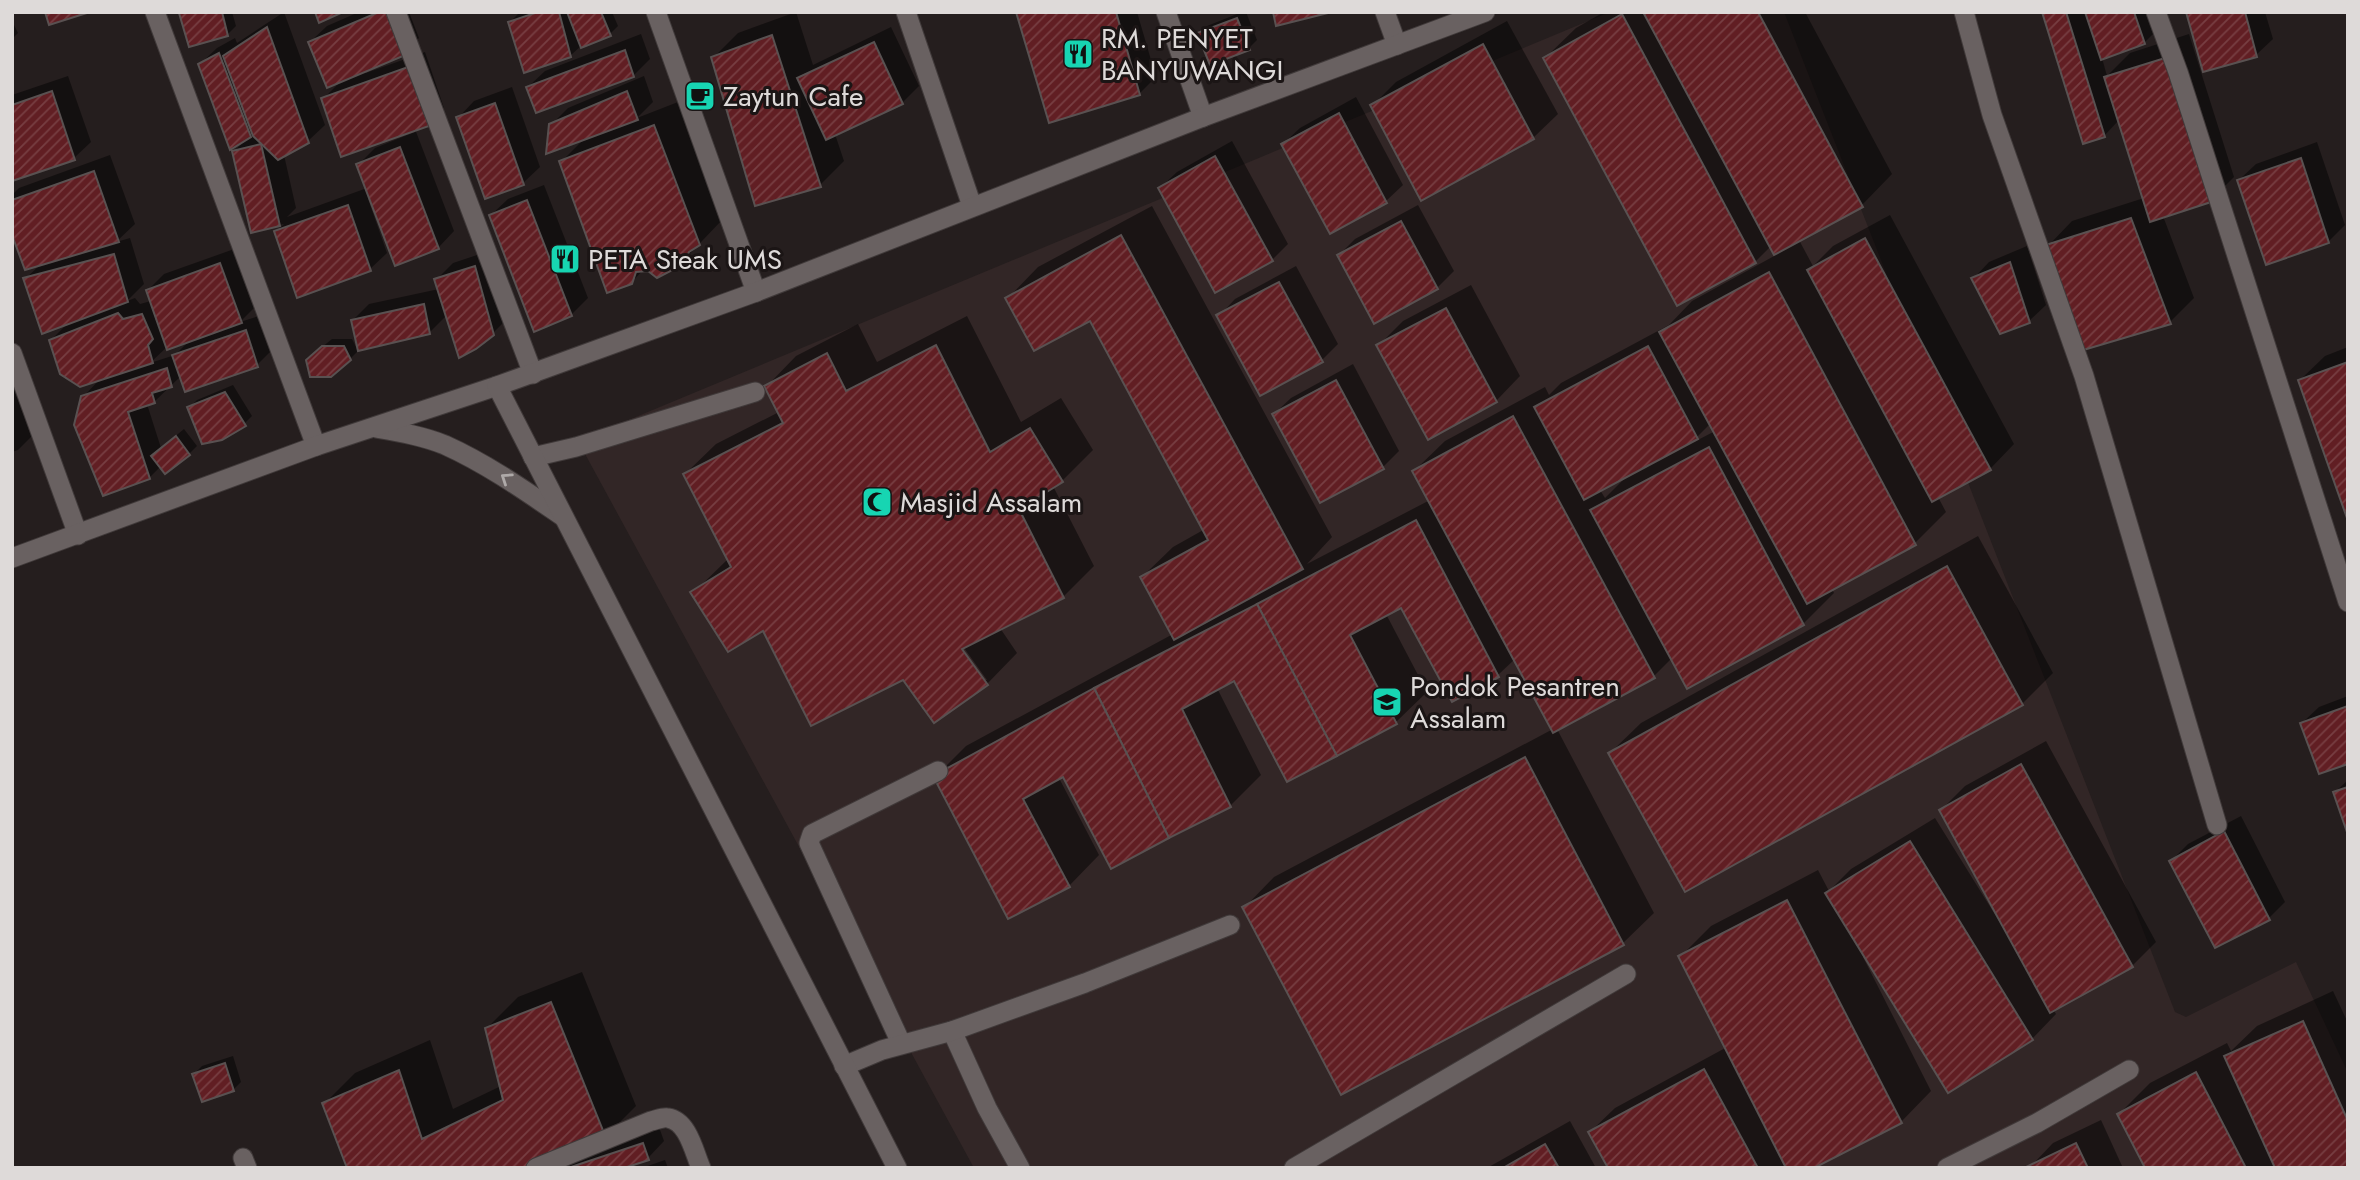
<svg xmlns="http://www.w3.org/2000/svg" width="2360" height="1180" viewBox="0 0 2360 1180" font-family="Jost,sans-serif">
<defs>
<pattern id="building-hatch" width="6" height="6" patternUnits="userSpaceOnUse" patternTransform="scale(1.75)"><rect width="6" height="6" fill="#611e23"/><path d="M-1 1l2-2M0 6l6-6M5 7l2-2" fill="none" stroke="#773e42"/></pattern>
</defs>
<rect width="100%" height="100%" fill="#251e1e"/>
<path fill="#322626" d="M1610,12H1784L2175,1012L2186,1017L2296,962L2348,1073V1168H974L578,441Z"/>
<g fill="#0007" fill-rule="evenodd">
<path d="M183,12H232L236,26L228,34L190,45Z"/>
<path d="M284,12L325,125L308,141L284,155L296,208L287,217L367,188L358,165L375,148L415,132L413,129L323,99L342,80L310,42L327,26L359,12H409L419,38L402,54L365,70L366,73L425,52L444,108L428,124L415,129L454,231L438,248L371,198L368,199L387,253L370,269L276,232L284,224L252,231L234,151L247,139L200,64L217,48L235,38L237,43Z"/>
<path d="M520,12H612L618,26L610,34L582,45L570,56L510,22Z"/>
<path d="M796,12L813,65L891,27L919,86L902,103L835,134L844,161L820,185L713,58L738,33Z"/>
<path d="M1018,12H1137L1156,77L1139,94Z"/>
<path d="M1242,12H1246L1257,40L1249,48L1199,34L1207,26Z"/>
<path d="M1604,12H1805L1892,174L1862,205L1799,240L1813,266L1833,246L1890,215L2014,444L1990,469L1938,497L1946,512L1915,543L1832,589L1834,593L1803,624L1672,658L1654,676L1557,729L1654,913L1623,943L1341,1093L1244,908L1274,877L1553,729L1515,659L1498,675L1453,700L1401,606L1386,614L1427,692L1396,722L1235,679L1217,688L1261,775L1230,806L1112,867L1064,775L1059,778L1099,855L1069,886L935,777L966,746L1173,634L1142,577L1173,547L1205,529L1091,319L1008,298L1038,267L1152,206L1332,537L1307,564L1430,500L1414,471L1445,441L1545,387L1549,395L1561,383L1669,325L1692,301L1776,255L1771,246L1755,262L1677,304L1545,58L1576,28ZM1711,423L1715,431L1694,442L1693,441ZM1626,477L1605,498L1600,490Z"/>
<path d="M2043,12H2156L2161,26L2144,43L2102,58L2107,76L2130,53L2189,34L2234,177L2210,201L2163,216L2194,298L2170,322L2048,246L2072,221L2144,198L2119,120L2104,136Z"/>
<path d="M2188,12H2265L2273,39L2256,55Z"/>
<path d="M12,21L18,33L12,39Z"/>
<path d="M1507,21L1558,114L1533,138L1372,106L1396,82Z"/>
<path d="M641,34L650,59L634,75L537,111L528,87L545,71Z"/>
<path d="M68,76L91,142L74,158L12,180V95Z"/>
<path d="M644,76L653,102L637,118L678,102L723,219L681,263L644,269L631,283L561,162L585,138L551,125L568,108Z"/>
<path d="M512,87L540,167L523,183L458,118L474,101Z"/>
<path d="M1356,97L1403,185L1386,201L1331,232L1283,144L1300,128Z"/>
<path d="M1232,141L1288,244L1272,260L1160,188L1177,172Z"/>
<path d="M2317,142L2345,225L2329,241L2267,262L2239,180L2256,164Z"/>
<path d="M110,155L135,224L116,242L130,238L144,284L127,301L135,298L140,304L151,301L148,290L164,274L237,248L257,305L240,322L262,315L274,348L257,365L181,376L154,402L147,404L161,448L184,429L197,446L189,454L161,466L149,478L83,397L101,378L51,340L69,322L25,279L41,264L12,230V195L19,188ZM190,340L175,355L150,363L168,346Z"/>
<path d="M544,185L588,298L571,315L491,215L508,199Z"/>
<path d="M1418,205L1454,271L1437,288L1339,255L1355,239Z"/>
<path d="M2027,246L2046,305L2029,321L1973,279L1989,262Z"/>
<path d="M492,250L510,316L493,333L447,315L430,332L353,320L369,304L439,289L436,280L453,263Z"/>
<path d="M1296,266L1338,344L1322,360L1219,316L1235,299Z"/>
<path d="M1471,285L1520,376L1496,401L1379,345L1403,321Z"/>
<path d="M967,316L1021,422L1061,398L1093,450L1062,481L1053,486L1094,566L1063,597L1000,628L1017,653L987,684L903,678L763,628L693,593L728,559L685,474L716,444L779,412L766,387L796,356L858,324L877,362ZM959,641L987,680H982L956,643Z"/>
<path d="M332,339H352L358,351L350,359L316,352Z"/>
<path d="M2348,347V515L2300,380L2325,356Z"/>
<path d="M12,349L42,426L18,450L12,452Z"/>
<path d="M1353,364L1399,451L1383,467L1274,414L1291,398Z"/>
<path d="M233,385L252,416L244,424L189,408L197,400Z"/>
<path d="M1978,536L2053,673L2022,704L1610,753L1641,723Z"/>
<path d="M2348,696V762L2302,723L2319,707Z"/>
<path d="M2046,741L2156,942L2132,966L2053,1009L2056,1014L2032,1039L1865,956L1863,957L1931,1091L1901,1122L1810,1168H1610L1590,1132L1615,1108L1727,1047L1680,957L1711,926L1818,870L1829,891L1851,869L1935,818L1999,921L2001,919L1941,810L1965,786Z"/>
<path d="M2348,780V830L2335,792Z"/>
<path d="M2241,816L2285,902L2269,918L2171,861L2188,844Z"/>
<path d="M582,972L636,1106L605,1137L348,1168L324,1104L355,1073L430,1040L453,1109L501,1086L487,1028L518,997Z"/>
<path d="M2333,991L2348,1023V1168H2147L2119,1114L2150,1083L2227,1043L2231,1051L2257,1026Z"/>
<path d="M233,1056L241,1082L233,1090L194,1074L202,1066Z"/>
<path d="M2101,1120L2123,1168H2029L2053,1143Z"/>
<path d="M1570,1121L1596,1168H1487Z"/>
<path d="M659,1127L664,1141L648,1158L619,1168H545Z"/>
<path d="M665,1160L668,1168H642Z"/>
</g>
<g fill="url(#building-hatch)" stroke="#595151" stroke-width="2">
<path d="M45,12H90L49,25Z"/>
<path d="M184,12H222L228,36L189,47L179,13Z"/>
<path d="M315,12H343L319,23Z"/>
<path d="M379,12H386L403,56L327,88L308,42Z"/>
<path d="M538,12H559L571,57L524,73L508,22Z"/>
<path d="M567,12H601L611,36L581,48Z"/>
<path d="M1016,12H1116L1140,95L1049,123Z"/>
<path d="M1273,12H1332L1276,26Z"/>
<path d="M1643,12H1758L1863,207L1774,255Z"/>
<path d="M2042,12H2066L2105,137L2083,144Z"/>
<path d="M2085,12H2134L2145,44L2101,60Z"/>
<path d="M2186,12H2245L2257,57L2203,72Z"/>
<path d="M1622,14L1756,263L1677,306L1543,58Z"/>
<path d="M1237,18L1250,50L1210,65L1197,33Z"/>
<path d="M267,27L309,143L278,160L253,136L223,56Z"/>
<path d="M772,35L821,187L755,206L711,57Z"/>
<path d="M874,42L903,104L826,140L797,78Z"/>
<path d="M1483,44L1534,139L1421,201L1370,105Z"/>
<path d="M625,50L634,77L536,113L526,87Z"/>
<path d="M219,53L251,137L230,150L198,64Z"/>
<path d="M2165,58L2211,202L2150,222L2104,77Z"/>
<path d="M408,67L429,126L341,157L321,98Z"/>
<path d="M52,91L75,160L12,181V105Z"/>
<path d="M627,91L638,120L546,154L549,124Z"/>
<path d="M495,103L524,185L485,199L456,117Z"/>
<path d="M1339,113L1387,203L1330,234L1281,144Z"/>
<path d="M654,125L700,245L689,252L682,265L657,278L648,271L636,272L632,284L607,293L559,161Z"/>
<path d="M261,144L280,226L251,233L232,151Z"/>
<path d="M400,147L439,249L395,266L356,164Z"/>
<path d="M1215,156L1273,261L1215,293L1158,188Z"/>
<path d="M2301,158L2329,243L2266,265L2237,180Z"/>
<path d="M94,171L119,242L25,270L12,235V200Z"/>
<path d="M527,200L572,316L534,332L489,215Z"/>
<path d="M348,205L371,271L297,298L274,231Z"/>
<path d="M2131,218L2171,324L2080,351L2046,245Z"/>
<path d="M1401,221L1438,289L1374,324L1337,255Z"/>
<path d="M1121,235L1303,569L1174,640L1140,577L1208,540L1090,321L1034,351L1005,298Z"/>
<path d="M1865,238L1991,470L1932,502L1807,270Z"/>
<path d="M114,254L128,302L42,334L23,278Z"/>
<path d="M2010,262L2030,323L2000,334L1971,278Z"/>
<path d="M220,263L242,323L167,350L146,290Z"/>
<path d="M475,266L494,335L476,349L459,358L434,279Z"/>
<path d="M1769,272L1916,545L1807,604L1659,332Z"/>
<path d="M1279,282L1323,362L1260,396L1216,315Z"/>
<path d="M424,304L430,334L358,351L351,320Z"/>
<path d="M1446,308L1497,402L1428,440L1376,345Z"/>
<path d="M118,313L123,319L142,314L153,339L148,345L153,363L80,387L60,374L49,340Z"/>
<path d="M246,330L258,367L185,392L172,355Z"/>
<path d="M936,345L990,452L1030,428L1063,482L1019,509L1064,598L962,649L988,685L934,723L903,680L811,726L763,631L728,652L690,592L731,567L683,474L783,423L764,386L827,353L846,391Z"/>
<path d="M322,346H344L351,360L331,377H310L306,360Z"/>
<path d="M1648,346L1698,439L1584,500L1534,407Z"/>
<path d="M2348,362V521L2298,380Z"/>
<path d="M167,368L172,387L152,393L155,403L128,412L150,479L103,496L74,425L81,396Z"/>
<path d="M1336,380L1384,469L1320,503L1272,414Z"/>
<path d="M225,392L246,426L222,440L202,444L187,407Z"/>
<path d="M1513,416L1655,678L1553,733L1412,471Z"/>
<path d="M176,436L190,455L165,474L151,456Z"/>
<path d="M1709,447L1804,625L1687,689L1590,510Z"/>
<path d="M1416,520L1499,677L1452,702L1401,608L1350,635L1397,724L1337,756L1257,604Z"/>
<path d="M1947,566L2023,705L1685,892L1608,753Z"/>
<path d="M1257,604L1337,756L1287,782L1234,681L1182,709L1231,807L1169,838L1094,688Z"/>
<path d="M1094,688L1169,838L1111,869L1063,777L1023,799L1070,887L1008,919L933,776Z"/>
<path d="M2348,706V764L2319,774L2300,723Z"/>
<path d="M1525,757L1624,945L1341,1095L1242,907Z"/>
<path d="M2021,764L2133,967L2050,1013L1939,810Z"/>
<path d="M2348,787V835L2333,792Z"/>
<path d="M2224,831L2270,920L2215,948L2169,861Z"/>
<path d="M1910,841L2033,1040L1948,1093L1825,893Z"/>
<path d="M1787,900L1902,1123L1814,1168H1786L1678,956Z"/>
<path d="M551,1002L606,1138L529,1168H347L322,1103L399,1070L422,1139L503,1100L485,1028Z"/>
<path d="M2303,1021L2348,1121V1168H2275L2224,1056Z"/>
<path d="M225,1063L234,1091L202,1102L192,1074Z"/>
<path d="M1704,1069L1758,1168H1608L1588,1132Z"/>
<path d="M2196,1072L2246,1168H2145L2117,1114Z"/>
<path d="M643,1143L649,1160L624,1168H568Z"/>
<path d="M2076,1143L2088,1168H2027L2026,1167Z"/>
<path d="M1545,1144L1559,1168H1503Z"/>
</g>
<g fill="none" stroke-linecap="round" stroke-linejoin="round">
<g stroke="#403a3a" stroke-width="21">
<g id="service">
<path d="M533,457L576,447L755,392"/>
<path d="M952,1031L987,1108L1020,1168"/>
<path d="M901,1043L809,843L812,834L938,771"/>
<path d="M844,1066L882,1050L952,1031L1085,983L1230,925"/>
<path d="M243,1158L247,1168"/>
<path d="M536,1168L651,1121C656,1120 663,1117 668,1118C688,1121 694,1152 701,1168"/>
<path d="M1294,1168L1626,974"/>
</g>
</g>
<g stroke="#403a3a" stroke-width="21">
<g id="minor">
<path d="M155,12L316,446"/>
<path d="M396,12L533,374"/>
<path d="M656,12L756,292"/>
<path d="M906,12L972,206"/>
<path d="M1166,12L1203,117"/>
<path d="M1385,12L1397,45"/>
<path d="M1964,12L1992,115L2084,376L2217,825"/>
<path d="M2156,12L2178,72L2348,602"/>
<path d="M12,353L78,535"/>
<path d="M1947,1168L2037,1123L2129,1070"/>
</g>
</g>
<g stroke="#403a3a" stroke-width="21">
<g id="tertiary">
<path d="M376,428C399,432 423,436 445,445C487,464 524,490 562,516"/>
<path d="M12,558L316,446L497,386"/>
<path d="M897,1168L497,386L756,292L1203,117L1485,12"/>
</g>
</g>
<use href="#service" stroke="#696161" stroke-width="19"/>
<use href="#minor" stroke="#696161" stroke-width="19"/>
<use href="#tertiary" stroke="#696161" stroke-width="19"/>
</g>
<defs><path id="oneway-chevron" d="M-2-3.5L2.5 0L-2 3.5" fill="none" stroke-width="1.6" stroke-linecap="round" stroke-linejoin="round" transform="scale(1.75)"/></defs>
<use stroke="#afaaa9" href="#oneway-chevron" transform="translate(506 478) rotate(-146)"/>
<defs>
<g id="restaurant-square" transform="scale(1.575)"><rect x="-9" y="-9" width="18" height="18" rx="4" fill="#17d5b2" stroke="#1b1515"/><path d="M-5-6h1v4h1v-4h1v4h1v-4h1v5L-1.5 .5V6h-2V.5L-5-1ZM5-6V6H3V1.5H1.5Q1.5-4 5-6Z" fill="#111"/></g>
<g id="cafe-square" transform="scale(1.575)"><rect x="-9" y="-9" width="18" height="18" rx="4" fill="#17d5b2" stroke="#1b1515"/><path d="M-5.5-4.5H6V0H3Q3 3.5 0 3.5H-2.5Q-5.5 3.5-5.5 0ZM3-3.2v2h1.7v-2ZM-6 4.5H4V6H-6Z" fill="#111"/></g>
<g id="mosque-square" transform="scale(1.575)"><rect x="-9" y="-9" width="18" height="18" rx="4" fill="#17d5b2" stroke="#1b1515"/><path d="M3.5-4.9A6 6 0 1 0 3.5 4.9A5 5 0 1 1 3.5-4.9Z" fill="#111"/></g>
<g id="school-square" transform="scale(1.575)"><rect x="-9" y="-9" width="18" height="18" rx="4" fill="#17d5b2" stroke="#1b1515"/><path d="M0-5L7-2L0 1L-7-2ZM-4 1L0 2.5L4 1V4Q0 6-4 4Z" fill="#111"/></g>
</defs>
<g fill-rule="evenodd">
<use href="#restaurant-square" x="1078" y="54"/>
<use href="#cafe-square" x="700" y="96"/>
<use href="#restaurant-square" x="565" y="259"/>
<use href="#mosque-square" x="877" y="502"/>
<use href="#school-square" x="1387" y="702"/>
</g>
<g text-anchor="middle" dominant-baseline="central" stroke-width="6" stroke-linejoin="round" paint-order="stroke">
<g font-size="28" fill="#dedad9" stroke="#1b1515" text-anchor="start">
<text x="1101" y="38">RM. PENYET<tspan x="1101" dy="32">BANYUWANGI</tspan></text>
<text x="723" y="96">Zaytun Cafe</text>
<text x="588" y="259">PETA Steak UMS</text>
<text x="900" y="502">Masjid Assalam</text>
<text x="1410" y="686">Pondok Pesantren<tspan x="1410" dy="32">Assalam</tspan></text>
</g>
</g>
<rect width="2360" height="1180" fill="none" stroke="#dedad9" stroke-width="28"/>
</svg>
